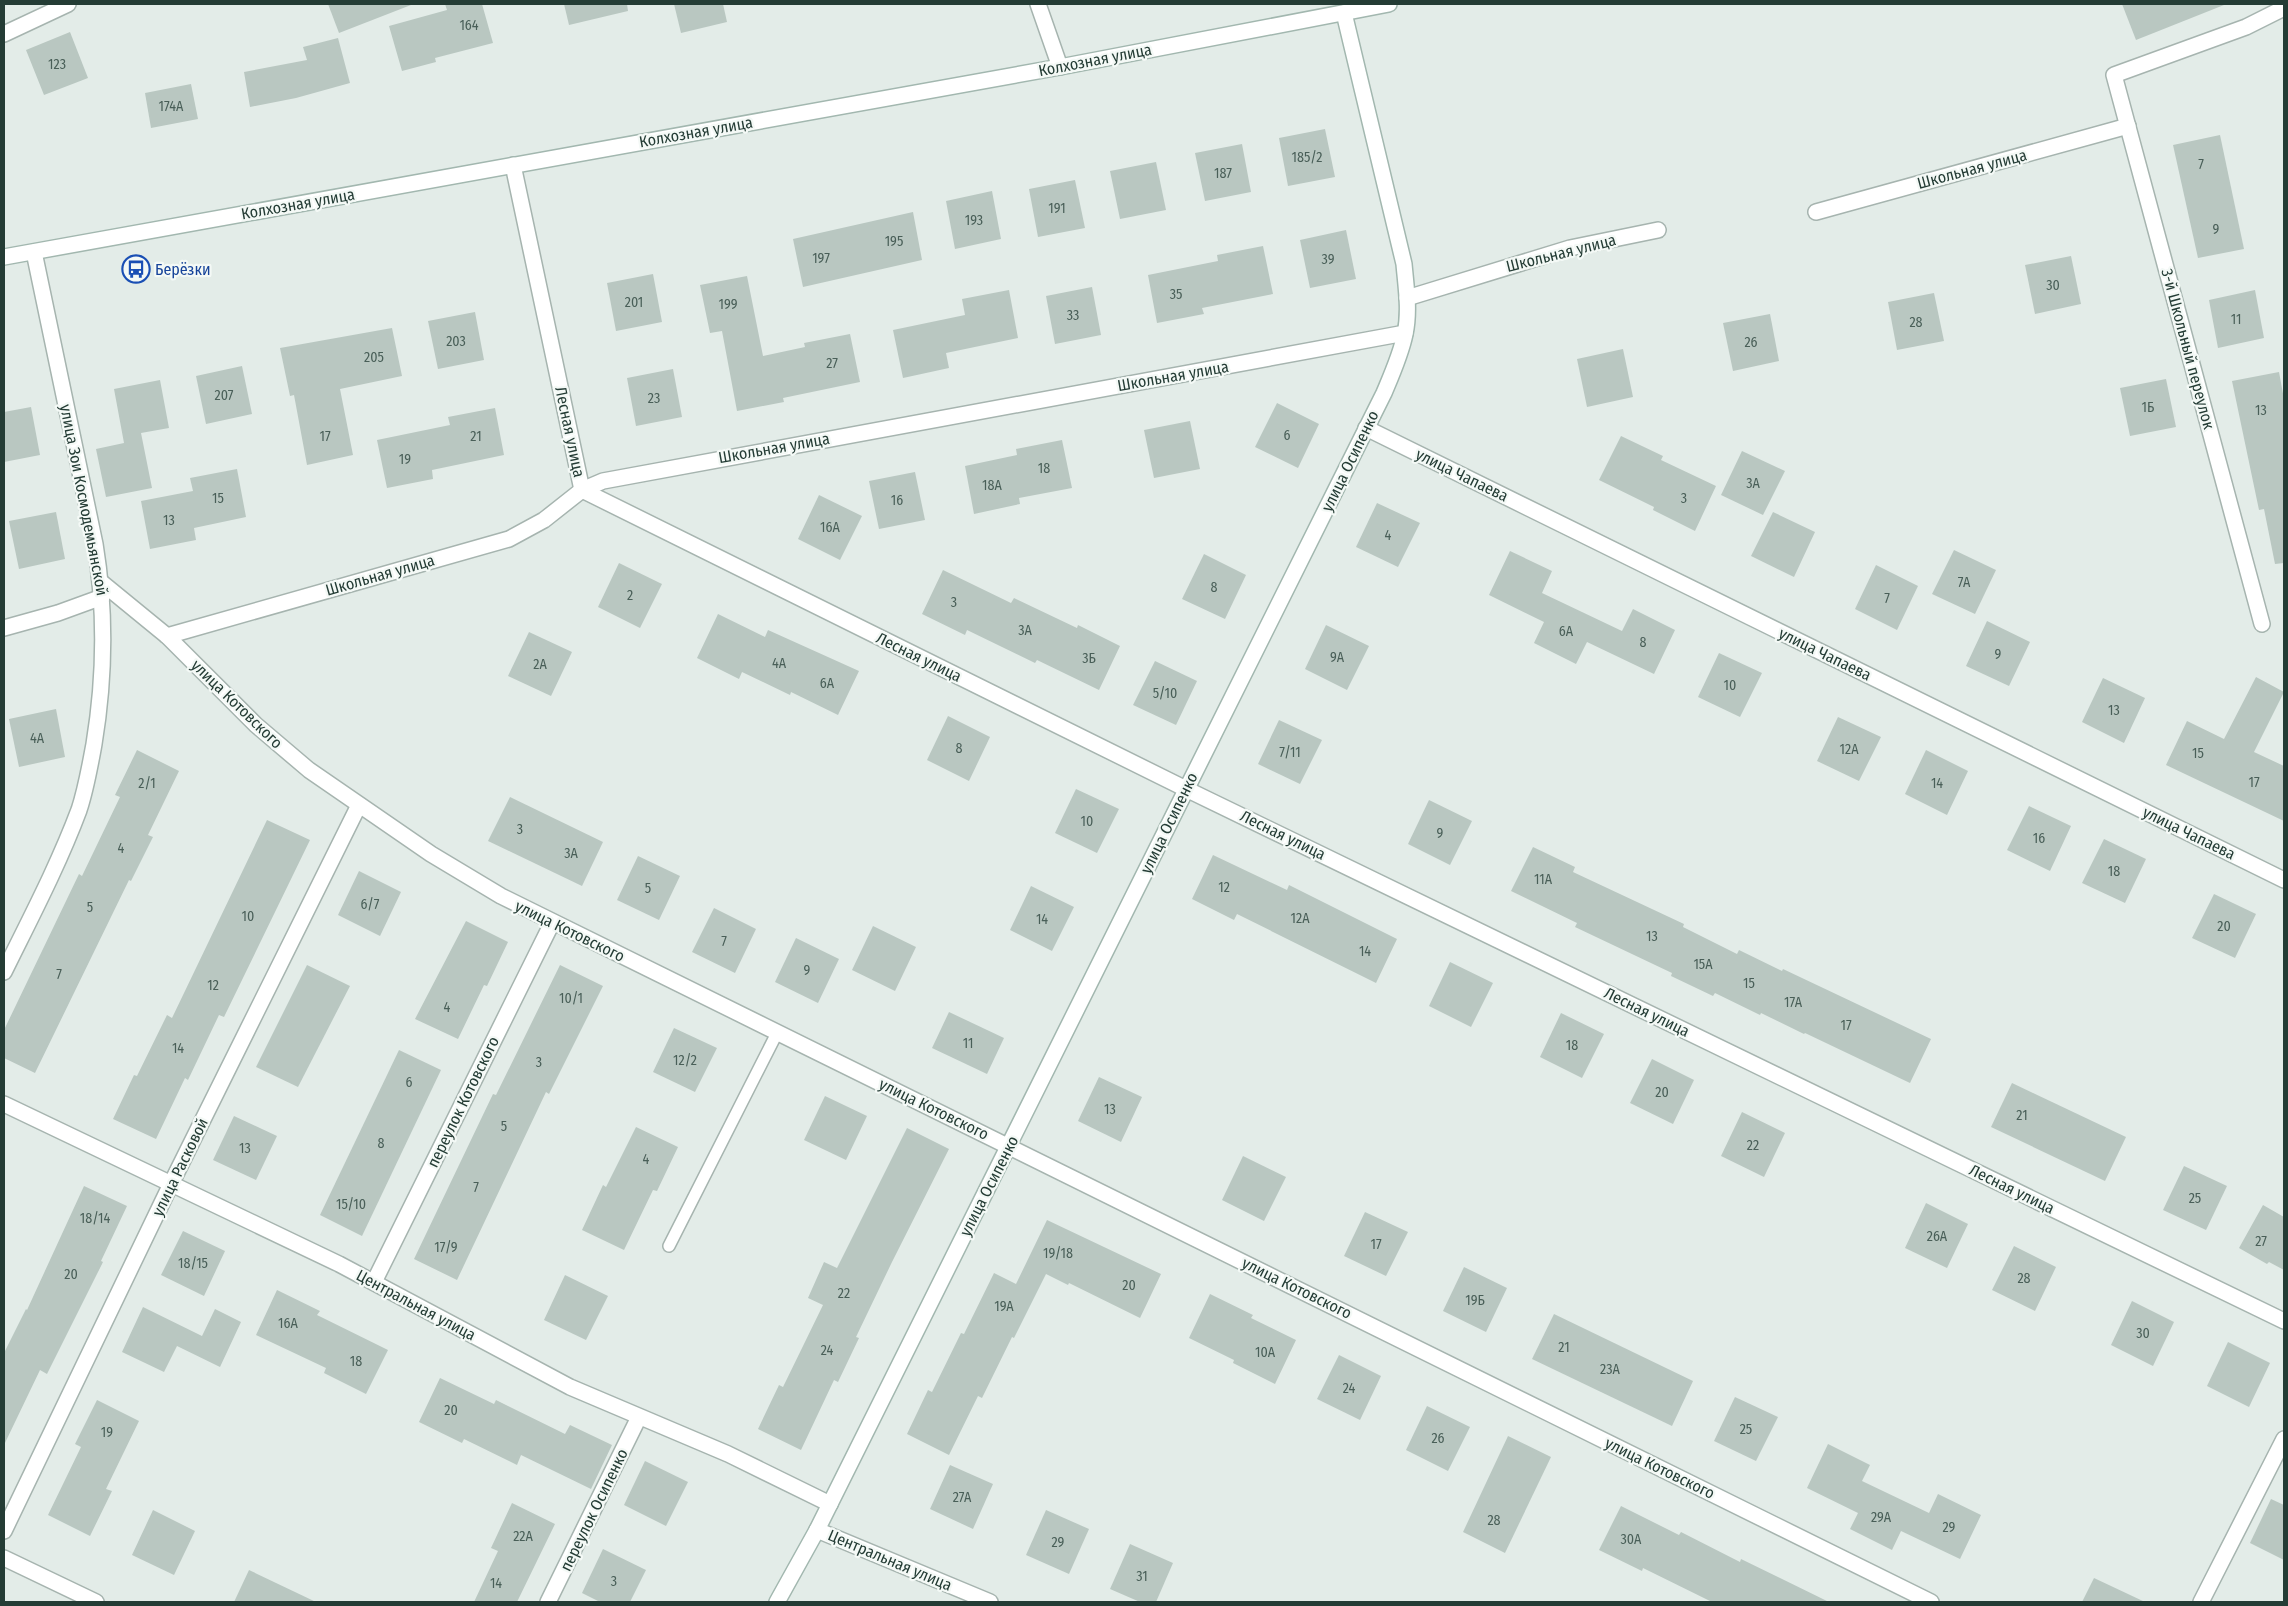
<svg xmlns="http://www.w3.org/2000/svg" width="2288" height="1606" viewBox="0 0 2288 1606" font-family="'Fira Sans Condensed',sans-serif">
<rect width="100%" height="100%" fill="#e3ece8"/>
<g fill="#b9c7c1">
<path d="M328,4H411V5L339,33Z"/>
<path d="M445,4H482L493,43L435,58L436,62L402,71L389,26L447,10Z"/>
<path d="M564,4H627L628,11L569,25Z"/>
<path d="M674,4H723L727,22L681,33Z"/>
<path d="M2122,4H2224V5L2136,40Z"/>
<path d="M70,32L88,78L44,95L26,50Z"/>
<path d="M338,38L350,83L296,98L250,107L244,72L307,60L303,47Z"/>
<path d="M191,84L198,119L151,128L145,93Z"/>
<path d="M1325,129L1335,177L1288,186L1279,138Z"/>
<path d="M2220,135L2244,249L2198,258L2173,145Z"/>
<path d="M1242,144L1251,192L1205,201L1195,153Z"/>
<path d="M1156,162L1166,210L1120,219L1110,171Z"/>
<path d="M1075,180L1085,228L1038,237L1029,189Z"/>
<path d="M992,191L1001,239L955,249L946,201Z"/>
<path d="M913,212L922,260L803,287L793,239Z"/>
<path d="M1346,230L1356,279L1310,288L1300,240Z"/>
<path d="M1263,246L1273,294L1202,308L1204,314L1157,323L1148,275L1218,261L1217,255Z"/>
<path d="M2071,256L2081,304L2035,314L2025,265Z"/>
<path d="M653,274L662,322L616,331L607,283Z"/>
<path d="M747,276L763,356L805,347L804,343L850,334L860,382L783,398L784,402L737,411L722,331L710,333L700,285Z"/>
<path d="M1092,287L1101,335L1055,344L1046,296Z"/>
<path d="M1009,290L1018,338L946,353L949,368L903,378L893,330L965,315L962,299Z"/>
<path d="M2255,290L2264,338L2218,348L2209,300Z"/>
<path d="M1934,293L1944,341L1897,350L1888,302Z"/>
<path d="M475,312L484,360L438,369L428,321Z"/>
<path d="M1770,314L1779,361L1733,371L1723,323Z"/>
<path d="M392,328L402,376L340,389L353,455L307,465L294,395L290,396L280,348Z"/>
<path d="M1623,349L1633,397L1587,407L1577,359Z"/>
<path d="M242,366L252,414L206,424L196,376Z"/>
<path d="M673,369L682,417L636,426L627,378Z"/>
<path d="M2279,372L2284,399V563L2275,564L2264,509L2259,510L2232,381Z"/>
<path d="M2166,379L2176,427L2130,436L2120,388Z"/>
<path d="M160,380L169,428L141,433L152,488L106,497L96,449L124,443L114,389Z"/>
<path d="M1277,403L1319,424L1298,468L1255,447Z"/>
<path d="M31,407L40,455L4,462V412Z"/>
<path d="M495,408L504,455L432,470L433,479L387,488L377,440L450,425L448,417Z"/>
<path d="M1190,421L1200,469L1154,478L1144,430Z"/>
<path d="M1621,436L1663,456L1661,460L1716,486L1695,531L1653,510L1654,507L1599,480Z"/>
<path d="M1062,440L1072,488L1019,498L1020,504L974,514L965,466L1017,455L1016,449Z"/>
<path d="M1742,451L1785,471L1763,515L1721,495Z"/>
<path d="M237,469L246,517L194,528L196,540L150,549L141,501L193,491L190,478Z"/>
<path d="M915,472L925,520L879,529L869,481Z"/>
<path d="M819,495L862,516L840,560L798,539Z"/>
<path d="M1377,503L1420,523L1398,567L1356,547Z"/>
<path d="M56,512L65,559L19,569L9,521Z"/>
<path d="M1773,512L1815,532L1794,577L1751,556Z"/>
<path d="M1954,550L1996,570L1975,614L1932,594Z"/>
<path d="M1510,551L1552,571L1542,593L1622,631L1633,609L1675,630L1654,674L1587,642L1576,664L1534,643L1544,622L1489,595Z"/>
<path d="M1204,554L1246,575L1225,619L1182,599Z"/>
<path d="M619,563L662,584L640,628L598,607Z"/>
<path d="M1876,565L1918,586L1897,630L1855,609Z"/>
<path d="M943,570L1011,603L1014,598L1077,628L1078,625L1120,646L1099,690L1037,660L1035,663L967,630L965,635L922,614Z"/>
<path d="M718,614L765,637L768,630L859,671L838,715L791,692L790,695L742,672L739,679L697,658Z"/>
<path d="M1987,621L2030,642L2009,686L1966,666Z"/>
<path d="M1326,625L1369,646L1347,690L1305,669Z"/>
<path d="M529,632L572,652L551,696L508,676Z"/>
<path d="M1719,653L1762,673L1740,717L1698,697Z"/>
<path d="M1155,661L1197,681L1176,725L1133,705Z"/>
<path d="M2256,677L2284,692L2254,752L2284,766V821L2166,765L2187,721L2224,739Z"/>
<path d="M2103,678L2145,698L2124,743L2082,722Z"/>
<path d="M56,709L65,757L19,767L9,719Z"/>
<path d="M948,716L990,737L969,781L927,760Z"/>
<path d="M1838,717L1881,737L1859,781L1817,761Z"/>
<path d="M1279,720L1322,740L1300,784L1258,764Z"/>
<path d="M137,750L179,771L148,835L153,837L131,881L129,880L35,1073L4,1058V1030L79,874L82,876L120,797L115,795Z"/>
<path d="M1926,750L1968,771L1947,815L1905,794Z"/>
<path d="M1076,789L1119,809L1097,853L1055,833Z"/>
<path d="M510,797L603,842L582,886L488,841Z"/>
<path d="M1429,800L1472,821L1450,865L1408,844Z"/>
<path d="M2029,806L2071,826L2050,871L2007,850Z"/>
<path d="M267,820L310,840L224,1017L219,1015L188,1080L185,1078L156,1139L113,1119L134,1075L137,1076L167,1015L172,1018Z"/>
<path d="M2104,839L2146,859L2125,903L2082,883Z"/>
<path d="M1533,847L1575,867L1573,872L1684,924L1683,927L1737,954L1739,950L1782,971L1783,969L1931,1039L1910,1083L1805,1033L1804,1034L1761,1013L1760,1015L1715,993L1713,996L1671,976L1672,973L1575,927L1577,923L1511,891Z"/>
<path d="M1213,855L1287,890L1289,885L1397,939L1376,983L1237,914L1234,920L1192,899Z"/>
<path d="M638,856L680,876L659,920L617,900Z"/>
<path d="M359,871L401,892L380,936L338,915Z"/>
<path d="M1031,886L1074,907L1052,951L1010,930Z"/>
<path d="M2214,894L2256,914L2235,958L2192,938Z"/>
<path d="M714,908L756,929L735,973L692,952Z"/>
<path d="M466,921L508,942L487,986L484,985L458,1039L415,1019Z"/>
<path d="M873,926L916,947L895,991L852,970Z"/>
<path d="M796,938L839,959L818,1003L775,982Z"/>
<path d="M1450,962L1493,983L1471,1027L1429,1006Z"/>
<path d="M307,965L350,986L298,1087L256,1067Z"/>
<path d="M560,965L603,986L549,1094L546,1092L457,1280L414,1259L493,1094L496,1095Z"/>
<path d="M949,1012L1004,1038L987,1074L932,1048Z"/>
<path d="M1561,1013L1604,1034L1582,1078L1540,1057Z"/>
<path d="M674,1028L717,1048L695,1092L653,1072Z"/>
<path d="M399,1050L441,1070L362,1236L320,1215Z"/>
<path d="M1652,1059L1694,1080L1673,1124L1630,1103Z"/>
<path d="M1099,1077L1142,1097L1121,1142L1078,1121Z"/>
<path d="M2012,1083L2126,1137L2105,1181L1991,1127Z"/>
<path d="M825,1096L867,1116L846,1160L804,1140Z"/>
<path d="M1742,1112L1785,1133L1764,1177L1721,1156Z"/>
<path d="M234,1116L277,1136L256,1180L213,1160Z"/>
<path d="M636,1127L678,1147L657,1191L653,1190L624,1250L582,1230L603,1185L606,1187Z"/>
<path d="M907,1128L949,1149L892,1262L856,1337L859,1338L838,1382L834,1380L801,1450L758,1429L779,1385L783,1387L823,1305L808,1298L824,1262L837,1268Z"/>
<path d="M1243,1156L1286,1177L1264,1221L1222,1200Z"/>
<path d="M2184,1166L2227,1186L2206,1230L2163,1210Z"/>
<path d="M84,1186L127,1206L101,1261L103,1262L47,1374L40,1370L4,1445V1353L26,1309L27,1310Z"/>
<path d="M1926,1203L1968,1224L1947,1268L1905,1248Z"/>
<path d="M2263,1205L2284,1217V1270L2269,1262L2267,1264L2239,1248Z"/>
<path d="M1365,1212L1408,1232L1386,1276L1344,1256Z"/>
<path d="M1047,1220L1161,1274L1140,1318L1069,1283L1068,1285L1046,1274L1014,1338L1012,1337L982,1398L978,1396L949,1455L907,1434L928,1390L932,1392L961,1333L964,1334L994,1273L1016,1284Z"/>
<path d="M183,1231L225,1251L204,1296L161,1275Z"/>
<path d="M2014,1246L2056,1267L2035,1311L1992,1290Z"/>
<path d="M1464,1267L1507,1288L1486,1332L1443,1311Z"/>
<path d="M565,1275L608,1296L586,1340L544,1320Z"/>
<path d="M277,1290L320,1311L317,1315L388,1350L366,1394L324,1373L326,1368L256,1335Z"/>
<path d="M1210,1294L1253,1315L1251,1318L1296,1340L1275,1384L1233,1363L1234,1360L1189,1338Z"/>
<path d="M2132,1301L2174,1322L2153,1366L2111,1345Z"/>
<path d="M143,1307L202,1336L215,1309L241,1322L220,1367L177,1346L164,1372L122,1352Z"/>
<path d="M1554,1314L1693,1381L1672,1426L1532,1359Z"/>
<path d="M2228,1342L2270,1363L2249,1407L2207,1386Z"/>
<path d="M1339,1355L1381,1376L1360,1420L1317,1399Z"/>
<path d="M440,1378L494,1404L496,1400L565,1434L570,1425L612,1445L591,1489L521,1455L517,1465L464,1439L462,1443L419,1422Z"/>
<path d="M1735,1397L1778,1417L1756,1461L1714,1441Z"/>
<path d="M97,1400L139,1421L106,1489L112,1491L90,1536L48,1515L81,1447L75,1444Z"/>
<path d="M1427,1406L1470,1427L1448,1471L1406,1450Z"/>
<path d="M1508,1436L1551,1457L1505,1553L1463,1532Z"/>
<path d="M1828,1444L1870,1465L1862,1481L1929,1513L1938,1494L1981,1515L1960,1559L1901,1531L1892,1550L1850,1529L1858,1513L1807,1488Z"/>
<path d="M645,1461L688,1482L666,1526L624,1505Z"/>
<path d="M950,1465L993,1484L973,1529L930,1509Z"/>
<path d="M2271,1499L2284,1505V1560L2250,1543Z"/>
<path d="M512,1503L555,1524L517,1602H474L498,1551L491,1548Z"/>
<path d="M1621,1506L1679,1535L1681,1532L1740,1562L1741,1559L1829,1602H1712L1643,1568L1642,1571L1599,1550Z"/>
<path d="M153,1510L195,1531L174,1575L132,1555Z"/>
<path d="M1046,1510L1089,1529L1069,1574L1026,1555Z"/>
<path d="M1130,1544L1173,1563L1156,1602H1140L1110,1589Z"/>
<path d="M603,1549L646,1570L630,1602H600L582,1593Z"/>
<path d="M249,1570L316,1602H234Z"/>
<path d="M2094,1578L2145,1602H2082Z"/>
</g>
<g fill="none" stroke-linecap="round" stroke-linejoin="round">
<g stroke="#a6b4af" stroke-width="14">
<path id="lane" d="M669,1246L777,1033"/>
</g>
<g stroke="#a6b4af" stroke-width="18">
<g id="street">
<path d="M1038,4L1060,67"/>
<path d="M4,34L68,4"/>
<path d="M513,165L582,490L1186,789L2284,1321"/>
<path d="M1816,212L2128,126"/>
<path d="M1407,298L1570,248L1658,230"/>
<path d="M1366,428L2284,880"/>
<path d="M101,582L167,636L256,725L309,770L431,854L501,896L1931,1602"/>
<path d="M2262,624L2114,75L2246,27L2284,8"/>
<path d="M4,628L58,613L102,597"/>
<path d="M167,636L509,539L544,520L582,490L603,481L1405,333"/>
<path d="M4,972C30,919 58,866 79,810C86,789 90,766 94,744C105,677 106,611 95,544L34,252"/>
<path d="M4,1104L339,1264L570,1387L728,1454L830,1504"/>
<path d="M374,1282L552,923"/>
<path d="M817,1530L990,1602"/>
<path d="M4,1531L171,1184L359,805"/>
<path d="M4,1558L96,1602"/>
<path d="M548,1602L639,1417"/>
<path d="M2201,1602L2284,1439"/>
</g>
</g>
<g stroke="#a2b7af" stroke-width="18">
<g id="secondary">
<path d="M4,257L1060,67L1389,4"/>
<path d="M777,1602L817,1530L1384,393C1392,374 1401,354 1405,334C1410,311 1406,287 1404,264L1344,13"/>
</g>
</g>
<use href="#lane" stroke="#fff" stroke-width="11"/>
<use href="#street" stroke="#fff" stroke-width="15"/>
<use href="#secondary" stroke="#fff" stroke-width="15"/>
</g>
<defs>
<g id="bus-ring" transform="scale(1.4375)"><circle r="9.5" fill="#f4f9f6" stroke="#1a4fb4" stroke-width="1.5"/><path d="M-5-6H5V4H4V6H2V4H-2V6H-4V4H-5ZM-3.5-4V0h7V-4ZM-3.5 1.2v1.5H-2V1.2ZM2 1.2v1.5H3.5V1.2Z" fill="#1a4fb4"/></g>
</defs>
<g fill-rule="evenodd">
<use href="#bus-ring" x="136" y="269"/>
</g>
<g text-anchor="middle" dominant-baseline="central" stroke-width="4.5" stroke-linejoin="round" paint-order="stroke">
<g font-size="14" fill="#495f58">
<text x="469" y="25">164</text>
<text x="57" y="64">123</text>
<text x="171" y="106">174А</text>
<text x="1307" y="157">185/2</text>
<text x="2201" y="164">7</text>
<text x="1223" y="173">187</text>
<text x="1057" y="208">191</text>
<text x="974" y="220">193</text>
<text x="2216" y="229">9</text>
<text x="894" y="241">195</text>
<text x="821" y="258">197</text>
<text x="1328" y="259">39</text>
<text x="2053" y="285">30</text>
<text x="1176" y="294">35</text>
<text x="634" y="302">201</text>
<text x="728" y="304">199</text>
<text x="1073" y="315">33</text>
<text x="2236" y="319">11</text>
<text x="1916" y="322">28</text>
<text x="456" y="341">203</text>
<text x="1751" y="342">26</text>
<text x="374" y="357">205</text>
<text x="832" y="363">27</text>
<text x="224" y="395">207</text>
<text x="654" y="398">23</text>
<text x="2148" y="407">1Б</text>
<text x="2261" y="410">13</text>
<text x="1287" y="435">6</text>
<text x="325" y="436">17</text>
<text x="476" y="436">21</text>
<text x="405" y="459">19</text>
<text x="1044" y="468">18</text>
<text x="1753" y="483">3А</text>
<text x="992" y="485">18А</text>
<text x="218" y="498">15</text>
<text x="1684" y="498">3</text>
<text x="897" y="500">16</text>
<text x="169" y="520">13</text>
<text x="830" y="527">16А</text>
<text x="1388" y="535">4</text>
<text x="1964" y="582">7А</text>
<text x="1214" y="587">8</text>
<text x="630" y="595">2</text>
<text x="1887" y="598">7</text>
<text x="954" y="602">3</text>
<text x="1025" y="630">3А</text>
<text x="1566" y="631">6А</text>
<text x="1643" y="642">8</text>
<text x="1998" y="654">9</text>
<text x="1337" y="657">9А</text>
<text x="1089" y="658">3Б</text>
<text x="779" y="663">4А</text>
<text x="540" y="664">2А</text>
<text x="827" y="683">6А</text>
<text x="1730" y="685">10</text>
<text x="1165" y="693">5/10</text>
<text x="2114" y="710">13</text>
<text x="37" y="738">4А</text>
<text x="959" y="748">8</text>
<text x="1849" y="749">12А</text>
<text x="1290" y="752">7/11</text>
<text x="2198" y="753">15</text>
<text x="2254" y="782">17</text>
<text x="147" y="783">2/1</text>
<text x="1937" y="783">14</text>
<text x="1087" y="821">10</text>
<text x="520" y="829">3</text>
<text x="1440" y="833">9</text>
<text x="2039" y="838">16</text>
<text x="121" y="848">4</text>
<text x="571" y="853">3А</text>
<text x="2114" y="871">18</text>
<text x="1543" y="879">11А</text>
<text x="1224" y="887">12</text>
<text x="648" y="888">5</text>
<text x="370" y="904">6/7</text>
<text x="90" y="907">5</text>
<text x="248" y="916">10</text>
<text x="1300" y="918">12А</text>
<text x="1042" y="919">14</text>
<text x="2224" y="926">20</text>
<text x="1652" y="936">13</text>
<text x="724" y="941">7</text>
<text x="1365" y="951">14</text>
<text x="1703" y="964">15А</text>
<text x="807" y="970">9</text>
<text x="59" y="974">7</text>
<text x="1749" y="983">15</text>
<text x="213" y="985">12</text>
<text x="571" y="998">10/1</text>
<text x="1793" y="1002">17А</text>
<text x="447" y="1007">4</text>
<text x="1846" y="1025">17</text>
<text x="968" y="1043">11</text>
<text x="1572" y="1045">18</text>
<text x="178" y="1048">14</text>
<text x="685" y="1060">12/2</text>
<text x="539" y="1062">3</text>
<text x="409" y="1082">6</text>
<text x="1662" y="1092">20</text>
<text x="1110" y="1109">13</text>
<text x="2022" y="1115">21</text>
<text x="504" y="1126">5</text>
<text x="381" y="1143">8</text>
<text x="1753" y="1145">22</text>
<text x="245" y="1148">13</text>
<text x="646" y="1159">4</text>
<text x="476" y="1187">7</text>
<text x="2195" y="1198">25</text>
<text x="351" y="1204">15/10</text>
<text x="95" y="1218">18/14</text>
<text x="1937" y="1236">26А</text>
<text x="2261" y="1241">27</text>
<text x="1376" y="1244">17</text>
<text x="446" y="1247">17/9</text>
<text x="1058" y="1253">19/18</text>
<text x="193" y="1263">18/15</text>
<text x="71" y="1274">20</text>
<text x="2024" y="1278">28</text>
<text x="1129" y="1285">20</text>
<text x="844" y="1293">22</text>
<text x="1475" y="1300">19Б</text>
<text x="1004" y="1306">19А</text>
<text x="288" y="1323">16А</text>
<text x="2143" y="1333">30</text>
<text x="1564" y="1347">21</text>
<text x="827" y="1350">24</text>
<text x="1265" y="1352">10А</text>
<text x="356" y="1361">18</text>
<text x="1610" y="1369">23А</text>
<text x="1349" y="1388">24</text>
<text x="451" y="1410">20</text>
<text x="1746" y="1429">25</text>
<text x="107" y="1432">19</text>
<text x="1438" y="1438">26</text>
<text x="962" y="1497">27А</text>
<text x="1881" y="1517">29А</text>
<text x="1494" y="1520">28</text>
<text x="1949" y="1527">29</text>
<text x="523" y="1536">22А</text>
<text x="1631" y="1539">30А</text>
<text x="1058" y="1542">29</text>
<text x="1142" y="1576">31</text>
<text x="614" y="1581">3</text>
<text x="496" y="1583">14</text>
</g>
<g font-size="16" fill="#243c35" stroke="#f4f9f6">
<text transform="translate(1095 60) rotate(-11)">Колхозная улица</text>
<text transform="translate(696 132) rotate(-10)">Колхозная улица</text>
<text transform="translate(1972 169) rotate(-15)">Школьная улица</text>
<text transform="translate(298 204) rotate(-10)">Колхозная улица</text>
<text transform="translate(1561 253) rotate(-14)">Школьная улица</text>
<text transform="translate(2188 349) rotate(75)">3-й Школьный переулок</text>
<text transform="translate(1173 376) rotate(-10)">Школьная улица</text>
<text transform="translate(570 432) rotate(78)">Лесная улица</text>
<text transform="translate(774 448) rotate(-10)">Школьная улица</text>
<text transform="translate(1350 461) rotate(-64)">улица Осипенко</text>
<text transform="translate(1462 475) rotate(26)">улица Чапаева</text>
<text transform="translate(84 500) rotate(79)">улица Зои Космодемьянской</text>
<text transform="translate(380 575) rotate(-16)">Школьная улица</text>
<text transform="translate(1825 654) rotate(26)">улица Чапаева</text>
<text transform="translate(919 657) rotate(26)">Лесная улица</text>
<text transform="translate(237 704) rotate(44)">улица Котовского</text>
<text transform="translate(1169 823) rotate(-64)">улица Осипенко</text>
<text transform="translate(2189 833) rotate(26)">улица Чапаева</text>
<text transform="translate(1283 835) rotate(26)">Лесная улица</text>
<text transform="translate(570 931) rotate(26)">улица Котовского</text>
<text transform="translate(1647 1012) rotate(26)">Лесная улица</text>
<text transform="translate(463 1102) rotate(-64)">переулок Котовского</text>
<text transform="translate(934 1109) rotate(26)">улица Котовского</text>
<text transform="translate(180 1167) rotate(-64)">улица Расковой</text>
<text transform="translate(989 1186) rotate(-63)">улица Осипенко</text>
<text transform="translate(2012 1189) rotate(26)">Лесная улица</text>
<text transform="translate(1297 1288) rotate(26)">улица Котовского</text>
<text transform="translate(416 1305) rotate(28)">Центральная улица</text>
<text transform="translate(1660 1468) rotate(26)">улица Котовского</text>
<text transform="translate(594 1510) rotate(-64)">переулок Осипенко</text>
<text transform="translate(890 1560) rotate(23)">Центральная улица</text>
</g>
<g font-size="16" fill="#164399" stroke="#f4f9f6" text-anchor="start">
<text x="155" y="269">Берёзки</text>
</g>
</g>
<rect width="2288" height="1606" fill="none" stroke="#243c35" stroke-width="10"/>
</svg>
